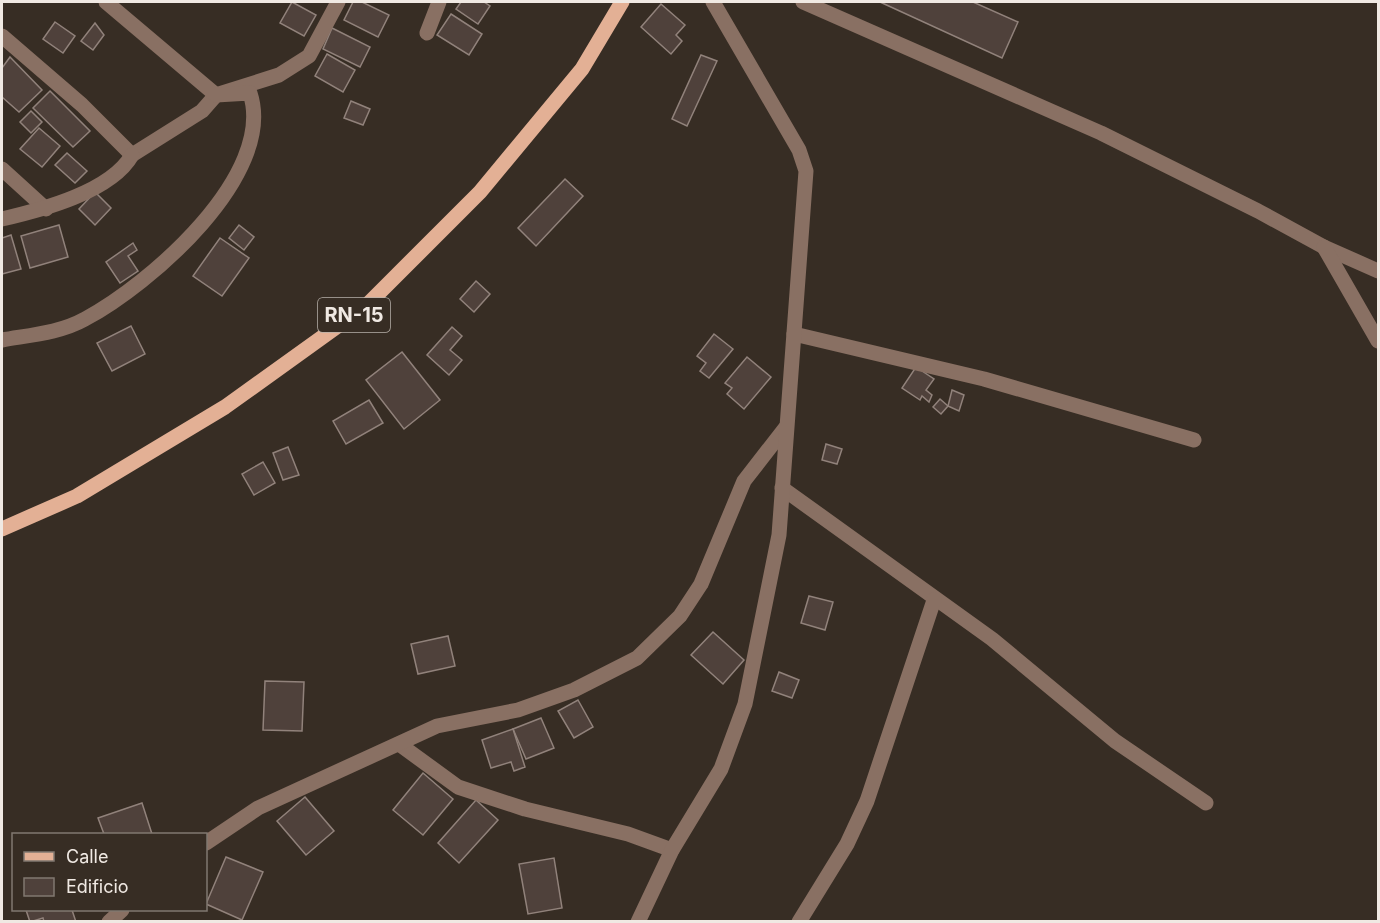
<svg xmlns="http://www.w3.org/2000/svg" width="1380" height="923" viewBox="0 0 1380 923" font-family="Inter,sans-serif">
<rect width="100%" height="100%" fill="#372d24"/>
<g fill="#4f413b" stroke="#91827b" stroke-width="1.5">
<path d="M292,2L316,15L304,36L280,23Z"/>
<path d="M353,2H362L389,15L378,37L344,20Z"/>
<path d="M461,2H484L490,6L478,24L456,9Z"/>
<path d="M880,2H973L1018,22L1002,58Z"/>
<path d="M661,4L685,25L676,35L682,41L671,54L641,27Z"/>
<path d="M451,14L482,34L469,55L437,35Z"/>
<path d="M55,22L75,36L63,53L43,39Z"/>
<path d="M95,23L104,35L93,50L81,41Z"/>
<path d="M332,28L370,47L360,67L323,49Z"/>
<path d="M327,54L355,70L343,92L315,76Z"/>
<path d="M701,55L717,61L687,126L672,119Z"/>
<path d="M10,57L42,90L19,112L2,97V68Z"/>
<path d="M50,91L90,131L73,147L33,108Z"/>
<path d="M351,101L370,109L363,125L344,118Z"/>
<path d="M31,111L42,122L31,133L20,122Z"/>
<path d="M39,128L60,146L42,167L20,149Z"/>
<path d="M67,153L87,171L75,183L55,165Z"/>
<path d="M565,179L583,196L536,246L518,228Z"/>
<path d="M95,192L111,208L95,225L79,209Z"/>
<path d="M59,225L68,257L30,268L21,236Z"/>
<path d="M239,225L254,237L244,250L229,238Z"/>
<path d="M11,235L21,269L2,274V238Z"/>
<path d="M220,238L249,258L222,296L193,276Z"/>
<path d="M133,243L137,250L128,256L138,271L120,283L106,262Z"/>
<path d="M476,281L490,294L474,312L460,299Z"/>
<path d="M131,326L145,354L112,371L97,343Z"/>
<path d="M452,327L462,336L450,350L462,360L449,375L427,355Z"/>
<path d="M714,334L733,349L709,378L700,371L706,363L697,356Z"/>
<path d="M402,352L440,400L404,429L366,380Z"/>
<path d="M747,357L771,377L744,409L727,394L732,388L725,383Z"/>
<path d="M916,367L934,379L926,390L932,395L929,402L922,396L920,400L902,388Z"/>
<path d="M952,390L964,395L959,411L948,406Z"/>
<path d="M940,399L948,406L941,414L933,407Z"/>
<path d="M369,400L383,423L346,444L333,421Z"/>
<path d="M826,444L842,449L837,464L822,460Z"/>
<path d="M288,447L299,475L283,480L273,453Z"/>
<path d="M263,462L275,483L254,495L242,474Z"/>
<path d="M809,596L833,602L825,630L801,623Z"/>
<path d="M713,632L744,660L723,684L691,655Z"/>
<path d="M448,636L455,666L418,674L411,644Z"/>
<path d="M779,672L799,680L792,698L772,691Z"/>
<path d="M265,681L304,682L302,731L263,730Z"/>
<path d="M578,700L593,727L574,738L558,711Z"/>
<path d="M541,718L554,748L526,759L513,729Z"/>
<path d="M513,729L525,767L514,771L511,762L491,768L482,740Z"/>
<path d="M423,773L453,799L423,835L393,810Z"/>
<path d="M305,797L334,831L306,855L277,821Z"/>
<path d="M476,800L498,820L459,863L438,843Z"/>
<path d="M142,803L152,834H104L98,818Z"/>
<path d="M226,857L263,872L242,920L206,904Z"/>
<path d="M554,858L562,908L528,914L519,864Z"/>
<path d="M26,910H72L76,922H44L43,918L30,922Z"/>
</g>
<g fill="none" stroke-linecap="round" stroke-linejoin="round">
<g stroke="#897063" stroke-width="15">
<path d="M803,2L1101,133L1258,211L1324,247L1378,271"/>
<path d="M427,33L439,2"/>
<path d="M2,36L82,105L132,155L202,111L216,95L279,75L309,56L338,2"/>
<path d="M2,169L46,209"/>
<path d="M2,219C41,210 111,192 132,155"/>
<path d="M1324,247L1378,341"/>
<path d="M794,334L984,379L1194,440"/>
<path d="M2,340C30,335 60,333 85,319C149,285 277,175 250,93L216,95L106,2"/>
<path d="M782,488L992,639L1115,741L1206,803"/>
<path d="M399,744L458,787L525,809L628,834L672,850"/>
<path d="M206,843L258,808L437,726L518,710L574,690L637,658L680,616L701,584L744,481L786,427"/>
<path d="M109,922L122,910"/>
<path d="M638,922L672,850L721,769L745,704L779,535L806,171L799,150L713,2"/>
<path d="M799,922L847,844L867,801L934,600"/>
</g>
<path stroke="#e3b095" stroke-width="15" d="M2,529L77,496L225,407L367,305L480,192L582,69L622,2"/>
</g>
<g text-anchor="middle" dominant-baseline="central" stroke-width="4.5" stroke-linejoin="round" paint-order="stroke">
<rect fill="#372d24" stroke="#b8b1aa" stroke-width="1.5" x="318" y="298" width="72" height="34" rx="4.5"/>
<g font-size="20" font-weight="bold" fill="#f0e9e3">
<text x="354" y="315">RN-15</text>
</g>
</g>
<rect width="1380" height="923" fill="none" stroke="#f0e9e3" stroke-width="6"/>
<rect x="12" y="833" width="195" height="78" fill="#372d24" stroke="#817870" stroke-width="1.5"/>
<rect x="24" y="852" width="30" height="9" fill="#e3b095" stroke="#817870" stroke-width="1.5"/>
<text x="66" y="863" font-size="18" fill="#f0e9e3">Calle</text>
<rect x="24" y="878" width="30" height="18" fill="#4f413b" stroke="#817870" stroke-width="1.5"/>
<text x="66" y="893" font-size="18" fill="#f0e9e3">Edificio</text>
</svg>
